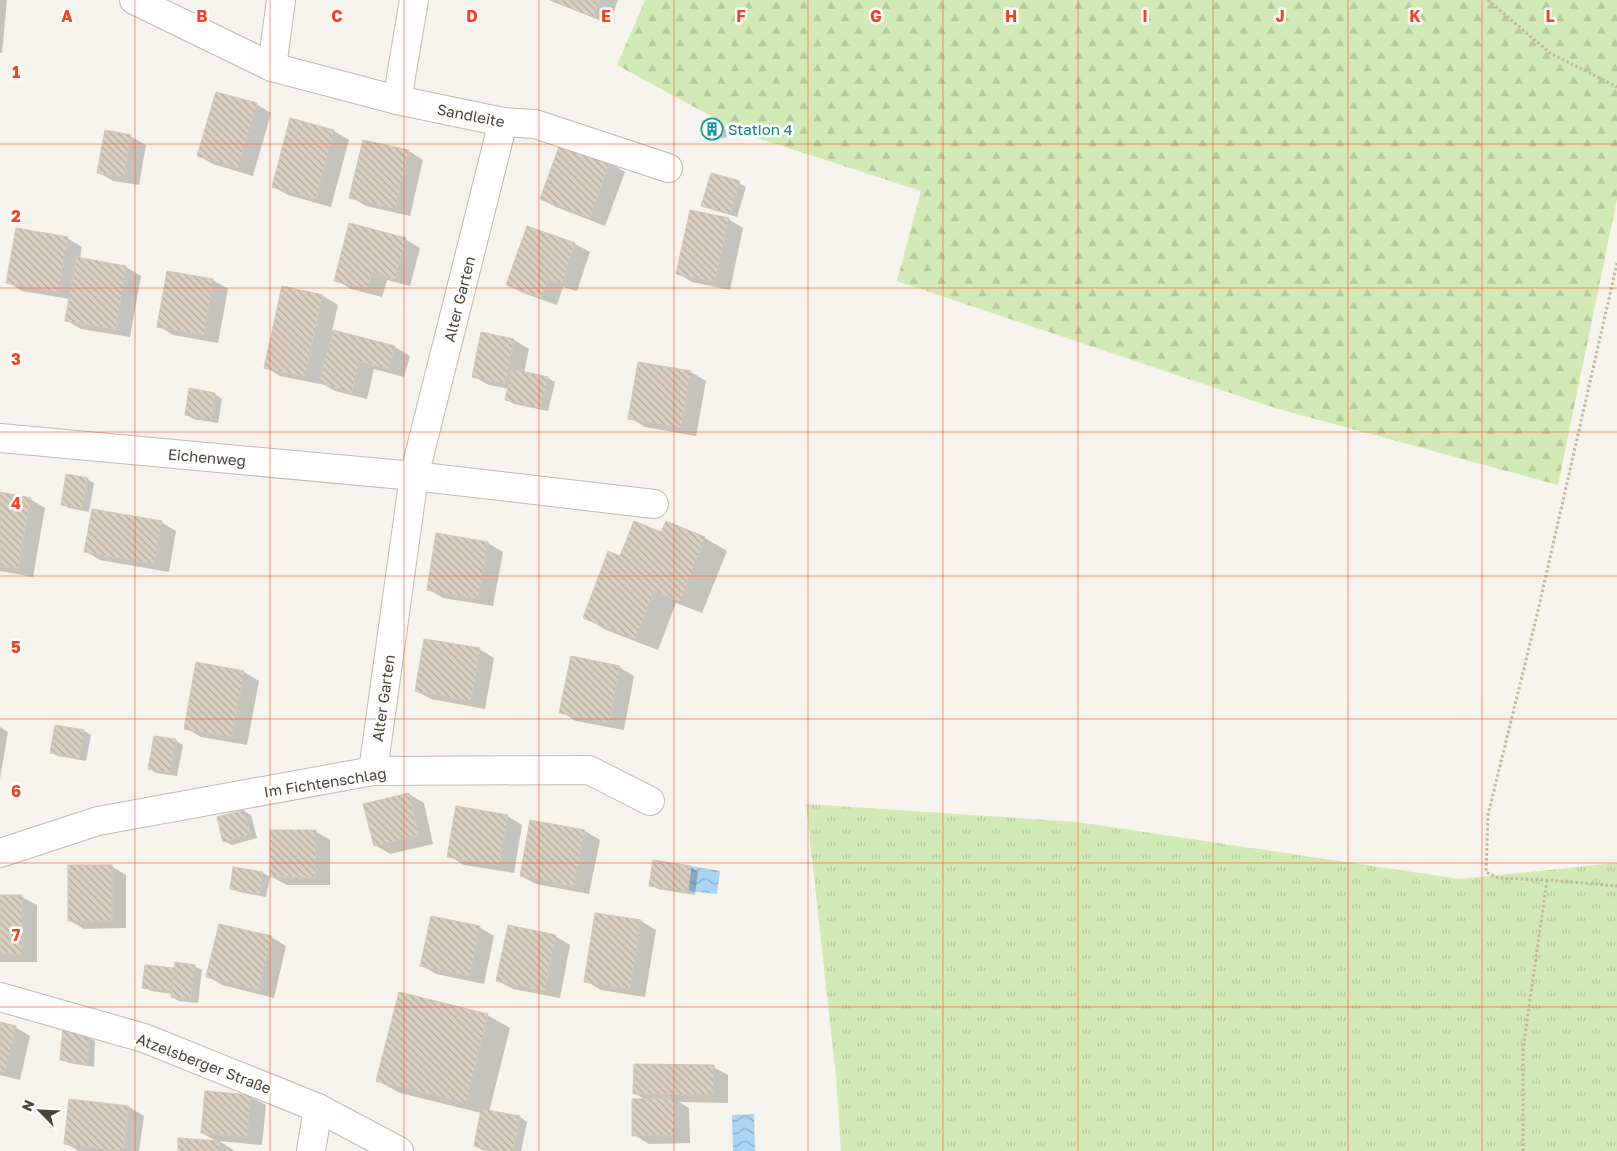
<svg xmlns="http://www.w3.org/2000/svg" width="1617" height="1151" viewBox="0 0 1617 1151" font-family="'Golos Text',sans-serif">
<defs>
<pattern id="grass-tufts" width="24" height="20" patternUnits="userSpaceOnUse" patternTransform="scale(1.25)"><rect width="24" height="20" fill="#d2eab5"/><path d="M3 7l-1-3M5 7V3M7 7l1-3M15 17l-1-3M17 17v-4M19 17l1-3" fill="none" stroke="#b6ca9c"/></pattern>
<pattern id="forest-firs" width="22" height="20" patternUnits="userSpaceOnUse" patternTransform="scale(1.25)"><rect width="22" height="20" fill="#d2eab5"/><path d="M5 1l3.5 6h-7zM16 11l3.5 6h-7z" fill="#b6ca9c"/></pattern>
<pattern id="water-waves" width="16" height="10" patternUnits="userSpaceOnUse" patternTransform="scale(1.25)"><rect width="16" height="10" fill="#a9d4f2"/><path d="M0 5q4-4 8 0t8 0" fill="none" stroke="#8caec5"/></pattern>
<pattern id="building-back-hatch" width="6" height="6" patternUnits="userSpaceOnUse" patternTransform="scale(1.25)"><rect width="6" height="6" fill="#d8cfc1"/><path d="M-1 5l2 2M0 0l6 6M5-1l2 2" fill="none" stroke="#b1aa9e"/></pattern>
</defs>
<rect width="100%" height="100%" fill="#f6f3ec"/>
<path fill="url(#grass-tufts)" d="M806,804L1077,822L1460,879L1617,863V1151H841L836,1077Z"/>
<path fill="url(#forest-firs)" d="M645,0H1617V199L1558,485L1275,408L897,281L921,191L742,133L617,65Z"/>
<g fill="url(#water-waves)">
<path d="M691,866L720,871L717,894L688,891Z"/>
<path d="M754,1114L755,1151H733L732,1115Z"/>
</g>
<g fill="#0003">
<path d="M0,0H7L2,53H0Z"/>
<path d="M549,0H618L609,24Z"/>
<path d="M256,104L271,113L253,176L213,164L199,156Z"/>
<path d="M717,120L724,124L727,137L714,140L707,136Z"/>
<path d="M334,131L349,140L331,207L288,195L273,187Z"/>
<path d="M130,136L146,145L139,185L113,181L98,172Z"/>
<path d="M561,145L610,163L625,172L605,226L556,207L541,199Z"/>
<path d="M409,151L423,160L410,216L366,206L351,197Z"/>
<path d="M739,183L746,187L737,217L710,209L702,205Z"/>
<path d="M728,219L743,228L730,290L692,282L677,273Z"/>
<path d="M527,227L575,244L590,252L577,291L563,287L557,305L523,293L508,285Z"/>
<path d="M67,238L82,247L80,259L126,267L141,276L130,337L81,329L66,320L70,299L22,291L7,282Z"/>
<path d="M405,239L420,248L410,286L387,280L382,297L351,289L336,280Z"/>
<path d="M213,280L228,289L218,343L173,335L158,326Z"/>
<path d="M323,296L338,305L332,331L395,347L410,356L404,377L374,369L367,399L335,391L320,382V384L280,376L265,367Z"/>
<path d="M514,340L529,349L524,373L548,378L555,382L548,411L514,404L507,400L509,389L489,385L474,377Z"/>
<path d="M639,363L691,372L706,381L696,436L645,427L630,418Z"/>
<path d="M190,390L215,394L222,399L218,423L193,419L186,414Z"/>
<path d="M87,479L94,483L89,512L69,508L62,504Z"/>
<path d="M0,494L30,499L45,508L33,577L0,571Z"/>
<path d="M161,522L176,531L169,572L100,560L85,551Z"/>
<path d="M666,523L705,538L727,551L702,613L676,603L658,650L606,630L584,617L621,558L662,534Z"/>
<path d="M437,534L488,543L503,552L493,606L443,598L428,589Z"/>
<path d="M479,649L494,658L485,709L431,699L416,691Z"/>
<path d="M619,667L634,676L624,730L576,721L561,712Z"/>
<path d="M244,672L259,681L247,745L201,737L186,728Z"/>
<path d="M0,727L8,732L0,779Z"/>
<path d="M84,731L91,735L86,761L58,756L51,752Z"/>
<path d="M175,740L183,745L177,776L156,773L149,768Z"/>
<path d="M409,794L424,803L433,844L390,854L375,845Z"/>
<path d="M244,811L251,815L257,838L232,845L224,841Z"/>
<path d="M507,816L522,825L514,873L464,865L449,856Z"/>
<path d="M315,831L330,840V885H287L272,877Z"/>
<path d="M585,831L600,840L589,894L536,884L521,876Z"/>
<path d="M111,866L126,875V928L84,929L69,920Z"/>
<path d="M691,867L698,872L695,895L658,889L650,885Z"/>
<path d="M263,873L270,877L266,897L239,892L232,888Z"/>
<path d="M0,897H22L37,905V962H0Z"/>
<path d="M641,921L656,930L645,997L601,990L586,981Z"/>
<path d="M479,927L494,936L484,984L436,974L421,965Z"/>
<path d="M555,936L570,945L560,998L513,989L498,981Z"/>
<path d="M271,937L286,946L274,998L222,985L207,976Z"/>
<path d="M194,966L202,970L198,1003L179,1001L172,997V994L151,991L144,987L176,970Z"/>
<path d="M487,1015L510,1028L489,1112L520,1117L527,1122L521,1151H489L482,1150L475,1146L481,1113L400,1093L378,1081Z"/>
<path d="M0,1024L15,1027L30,1036L20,1080L0,1075Z"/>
<path d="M88,1037L95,1041L94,1067L69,1063L62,1059Z"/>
<path d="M713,1067L728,1075V1103L679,1102L689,1108L690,1143L649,1144L634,1135L646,1100L634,1093Z"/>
<path d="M251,1097L266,1105L262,1145L219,1141L235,1151H179L218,1142L202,1133Z"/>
<path d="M129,1107L144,1116L139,1151H79L65,1143Z"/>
</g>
<g fill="url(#building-back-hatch)" stroke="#d3c7b4">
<path d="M550,0H600L593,17Z"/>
<path d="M216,92L257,103L238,168L197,156Z"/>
<path d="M290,118L334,130L316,199L272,187Z"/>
<path d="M717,118L721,133L705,136L702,121Z"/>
<path d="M105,130L131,135L124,177L97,173Z"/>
<path d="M363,140L409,150L395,209L349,198Z"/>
<path d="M560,144L610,162L590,218L540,199Z"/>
<path d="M711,173L740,181L730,214L701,206Z"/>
<path d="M690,210L729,218L715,282L676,274Z"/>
<path d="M349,223L406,238L395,279L372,272L367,289L334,281Z"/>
<path d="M527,226L575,243L562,284L548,279L542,298L506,285Z"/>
<path d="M16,228L68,237L58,292L6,283Z"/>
<path d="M76,257L126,266L116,330L65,321Z"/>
<path d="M167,271L213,279L204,335L157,327Z"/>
<path d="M282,286L323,295L305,377L264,368Z"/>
<path d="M333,330L395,346L389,369L359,361L352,392L319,383Z"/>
<path d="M481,332L514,339L505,384L472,377Z"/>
<path d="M638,362L691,371L681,428L628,419Z"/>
<path d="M512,369L548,377L541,408L505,400Z"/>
<path d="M189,388L215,393L211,420L185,415Z"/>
<path d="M66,474L88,478L82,508L61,505Z"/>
<path d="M0,492L31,498L18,569L0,566Z"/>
<path d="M92,509L162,521L154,564L84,552Z"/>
<path d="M634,521L661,532L666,521L705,537L680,601L654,591L635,639L583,618L608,551L620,556Z"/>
<path d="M436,533L488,542L478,599L427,590Z"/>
<path d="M424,639L480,648L471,701L415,691Z"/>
<path d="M571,656L620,666L609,723L559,713Z"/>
<path d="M196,662L244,671L232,737L184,729Z"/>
<path d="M55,725L84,730L79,758L50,753Z"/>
<path d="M154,736L176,739L170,773L148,769Z"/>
<path d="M409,793L419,835L374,846L363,804Z"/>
<path d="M456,806L508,815L499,866L447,857Z"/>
<path d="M244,810L251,834L223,842L217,817Z"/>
<path d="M530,820L585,830L574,886L520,876Z"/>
<path d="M270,830H316L315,877H270Z"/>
<path d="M653,860L691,866L688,891L649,886Z"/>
<rect x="68" y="865" width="44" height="56"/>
<path d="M233,867L263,872L259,894L230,889Z"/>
<path d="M0,895H22L23,954H0Z"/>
<path d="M595,913L641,920L630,989L584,982Z"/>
<path d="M431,916L480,926L470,976L420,966Z"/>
<path d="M219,924L272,936L259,990L206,977Z"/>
<path d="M508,925L556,935L545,991L496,981Z"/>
<path d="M175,962L195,965L191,1000L171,997Z"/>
<path d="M145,965L175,968L171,991L142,988Z"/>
<path d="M399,992L488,1014L466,1103L376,1081Z"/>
<path d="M0,1022L16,1026L5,1072L0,1071Z"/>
<path d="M63,1028L89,1036L87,1064L60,1060Z"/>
<path d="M634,1064L714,1065L713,1095L633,1094Z"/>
<path d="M205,1091L251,1095L247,1137L201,1133Z"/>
<path d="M674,1098L675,1135L632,1136V1099Z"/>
<path d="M69,1099L129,1106L123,1151L64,1144Z"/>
<path d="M481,1109L520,1116L513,1151H500L474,1146Z"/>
<path d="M178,1138L220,1141L219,1151H178Z"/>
</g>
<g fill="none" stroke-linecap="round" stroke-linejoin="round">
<g stroke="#c2bbae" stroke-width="30">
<g id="minor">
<path d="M134,0L272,67L397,100L503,122L535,124L668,168"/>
<path d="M272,67L281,0"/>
<path d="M397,100L414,0"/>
<path d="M0,438L414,476L654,504"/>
<path d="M373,771L414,476L503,122"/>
<path d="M0,853L98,821L373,771L589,770L650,801"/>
<path d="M0,997L144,1038L318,1108L399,1151"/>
<path d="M311,1151L318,1108"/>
</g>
</g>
<g stroke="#c4b79f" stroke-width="3" stroke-dasharray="2.5 2.5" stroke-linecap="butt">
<path d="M1488,0L1550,53L1617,87"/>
<path d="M1617,263L1537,615L1488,815L1486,872L1498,878L1547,880L1617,886"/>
<path d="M1523,1151V1049L1547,880"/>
</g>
<use href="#minor" stroke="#fff" stroke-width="28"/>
</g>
<path fill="none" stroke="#fc3f1d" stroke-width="1" stroke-opacity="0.55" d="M135,0V1151M270,0V1151M404,0V1151M539,0V1151M674,0V1151M808,0V1151M943,0V1151M1078,0V1151M1213,0V1151M1348,0V1151M1482,0V1151M0,144H1617M0,288H1617M0,432H1617M0,576H1617M0,719H1617M0,863H1617M0,1007H1617"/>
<defs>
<g id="building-ring" transform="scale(1.125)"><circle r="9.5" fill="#fff" stroke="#0f9aa8" stroke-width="1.5"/><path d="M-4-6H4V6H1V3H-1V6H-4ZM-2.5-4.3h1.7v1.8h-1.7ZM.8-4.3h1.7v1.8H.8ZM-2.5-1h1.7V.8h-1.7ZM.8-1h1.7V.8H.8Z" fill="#0f9aa8"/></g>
</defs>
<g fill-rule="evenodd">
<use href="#building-ring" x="712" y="129"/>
</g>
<g text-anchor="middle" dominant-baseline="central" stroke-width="5" stroke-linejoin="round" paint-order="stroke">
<g font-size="15" fill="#4b4439" stroke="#fff">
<text transform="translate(471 115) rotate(11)">Sandleite</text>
<text transform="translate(459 299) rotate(-76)">Alter Garten</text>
<text transform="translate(207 457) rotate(5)">Eichenweg</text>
<text transform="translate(383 698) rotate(-82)">Alter Garten</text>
<text transform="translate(325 782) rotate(-9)">Im Fichtenschlag</text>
<text transform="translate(204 1063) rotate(21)">Atzelsberger Straße</text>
</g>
<g font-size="15" fill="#0d838f" stroke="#fff" text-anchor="start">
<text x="728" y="129">Station 4</text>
</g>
</g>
<g font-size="16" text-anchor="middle" font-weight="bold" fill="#fc3f1d" stroke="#fff" stroke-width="5" stroke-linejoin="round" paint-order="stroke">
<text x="67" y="22">A</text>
<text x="202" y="22">B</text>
<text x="337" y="22">C</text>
<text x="472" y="22">D</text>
<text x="606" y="22">E</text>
<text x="741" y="22">F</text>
<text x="876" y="22">G</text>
<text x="1011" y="22">H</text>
<text x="1145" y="22">I</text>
<text x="1280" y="22">J</text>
<text x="1415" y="22">K</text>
<text x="1550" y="22">L</text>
<text x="16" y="78">1</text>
<text x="16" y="222">2</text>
<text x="16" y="365">3</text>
<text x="16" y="509">4</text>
<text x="16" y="653">5</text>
<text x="16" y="797">6</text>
<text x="16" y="941">7</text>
</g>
<g transform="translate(40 1111) rotate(294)" stroke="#ffffff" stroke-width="4" paint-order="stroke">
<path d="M0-4L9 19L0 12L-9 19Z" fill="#4b4439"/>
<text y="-8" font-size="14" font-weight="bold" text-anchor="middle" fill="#4b4439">N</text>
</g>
</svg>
